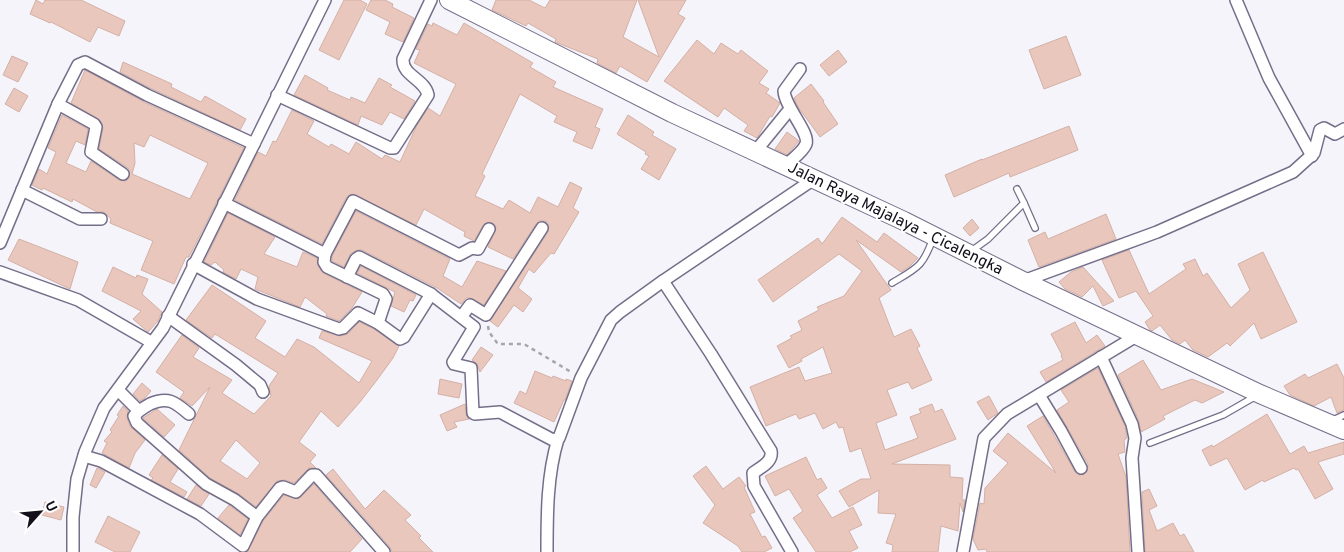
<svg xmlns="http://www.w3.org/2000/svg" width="1344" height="552" viewBox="0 0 1344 552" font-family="Overpass,sans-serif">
<rect width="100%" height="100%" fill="#f6f4fb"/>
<g fill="#eac7bc" stroke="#d3b0a6" fill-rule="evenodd">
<path d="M36,0L43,4L45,0H81L125,21L119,36L98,27L90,42L51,22L50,23L30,14Z"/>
<path d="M344,0H360L367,4L339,60L319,50Z"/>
<path d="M371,0H385L393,4L392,7L414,18L403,42L385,34L390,22L366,10Z"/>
<path d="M496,0H529L545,8L550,0H637L623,37L659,57L638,0H686L678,14L685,18L647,82L620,66L616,73L597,63L598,59L555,42L556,39L528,23L526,26L492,10Z"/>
<path d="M433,23L457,35L464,23L533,63L530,67L556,82L553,87L603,109L595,127L600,129L592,149L573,141L577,132L554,122L557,116L520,94L482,174L485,176L475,196L503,209L509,200L530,213L538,197L558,207L570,182L582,188L573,208L579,212L566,234L554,254L551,253L534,273L529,269L518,288L532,299L523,312L514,305L498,327L490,321L548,232L549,225L546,221H539L536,224L513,259L488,247L496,229L495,225L489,222L483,225L474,241L464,236L465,232L424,209L416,225L352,194L346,198L322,244L235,200L258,152L266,156L273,141L276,142L292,110L314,121L307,134L329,147L331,144L349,154L356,142L382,159L385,155L400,162L416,127L428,108L440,116L456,84L414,63L420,50L416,49L428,24L432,26Z"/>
<path d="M1066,36L1081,75L1044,89L1029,50Z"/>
<path d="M697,40L714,54L721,43L738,54L741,50L768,71L759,83L769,89L766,93L780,103L772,117L770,116L757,138L744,131L748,125L724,108L718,117L664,81Z"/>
<path d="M838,50L847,62L829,76L820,65Z"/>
<path d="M12,56L28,63L18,82L3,75Z"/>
<path d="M123,62L172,84L171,87L201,102L205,96L246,119L240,130L150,88L120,72Z"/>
<path d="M85,70L144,102L244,148L189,257H186L174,284L141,270L153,241L110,223L111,219L104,212H97L73,199L72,202L43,188L42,190L32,185L39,169L47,174L56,152L48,148L62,115L88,129L85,145L76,141L66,163L86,172L91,161L119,180L126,181L129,178L130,171L128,168L99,149L103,128L100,120L71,103ZM150,135L208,163L190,199L132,174L135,163L134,143L144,147Z"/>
<path d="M305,75L328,88L327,90L350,100L351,97L365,103L379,78L392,85L390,87L415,101L404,119L390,112L382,125L361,116L358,125L294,95Z"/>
<path d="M811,84L824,101L823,102L838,124L820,137L798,107L794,98Z"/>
<path d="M14,88L28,96L19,112L5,104Z"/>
<path d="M628,115L654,132L652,135L676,149L659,180L641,169L649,156L645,154L646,152L617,134Z"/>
<path d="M1069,126L1078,150L1010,177L1009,173L954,197L945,175L982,159V160Z"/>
<path d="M787,132L799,141L787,155L775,149Z"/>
<path d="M356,211L450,259L443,276L462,287L477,261L506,271L484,305L470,298H466L461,304L437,288L362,250H358L351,253L344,267L332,261V256Z"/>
<path d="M228,213L275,237L264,254L297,267L303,252L317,258L318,266L323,273L362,292L352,308L339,321L326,316L327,314L305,297L300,307L255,289L258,277L241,269L236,279L223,272L224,270L215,262L211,265L204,262Z"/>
<path d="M1106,214L1116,239L1039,267L1028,240L1045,232L1048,239Z"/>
<path d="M842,217L877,242L884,233L918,258L910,266L901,272L856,240L891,290L879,298L894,337L911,329L920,346L917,348L932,380L912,389L908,382L887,390L897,415L876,423L885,450L918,438L910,417L921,413L919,409L932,404L935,412L942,409L956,439L892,464L950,465V477L963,478L962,500H965L963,512L960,503L958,531L941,526L938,552H892L893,545L886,543L896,514L878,513L879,490L849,507L839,491L861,479H871L861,448L850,452L843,427L839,428L836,422L823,429L815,413L799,419L796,414L766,426L750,387L799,367L805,381L832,373L823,347L801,359L802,361L789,368L777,346L792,338L790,336L802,330L798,321L819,310L817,307L844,296L862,271L839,254L773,302L758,280L818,238L822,244Z"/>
<path d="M972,219L979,228L970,236L963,228Z"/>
<path d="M19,239L78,262L70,289L8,260Z"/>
<path d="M1129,250L1149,294L1186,269L1183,264L1195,259L1203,276L1207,273L1231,308L1250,290L1238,264L1263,252L1297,322L1261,339L1254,323L1230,346L1227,343L1208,357L1193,350L1185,340L1180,344L1172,340L1160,325L1152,331L1150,330L1145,322L1153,316L1136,291L1119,298L1102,260Z"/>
<path d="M361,266L416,295L413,301L410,300L404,312L391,306L395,292L357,273Z"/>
<path d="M113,267L136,278L137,275L148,279L142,294L162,312L158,321L148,332L133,319L141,311L102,291Z"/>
<path d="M1083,267L1092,277L1114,301L1103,306L1093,286L1082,297L1065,289L1059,282L1071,272Z"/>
<path d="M212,285L266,321L255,338L285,357L297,339L314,347L359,383L372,361L319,338L322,331L341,336L348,334L359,322L374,329L399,346L393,358L377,380L360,402L338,427L321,411L299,442L316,455L310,462L316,468H309L294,483L285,480L277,481L256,507L239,494L210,478L179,450L210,387L192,406L180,398L184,392L156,372L182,335L199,348L193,357L232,380L222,393L254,414L271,396L269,386L278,373L215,334L212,338L186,320ZM236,440L260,463L247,479L220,461Z"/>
<path d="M1075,322L1086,343L1097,335L1105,346L1046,382L1040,372L1063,360L1061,356L1062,355L1051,334Z"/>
<path d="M481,347L493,355L480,372L477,364L472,360Z"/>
<path d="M1143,360L1161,390L1192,379L1224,392L1202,403L1195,400L1163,416L1165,419L1141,432L1139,421L1118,375Z"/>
<path d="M1337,364L1344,378V410L1337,413L1331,397L1314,406L1290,395L1284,386L1305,374L1308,378Z"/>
<path d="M1098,368L1125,426L1127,438L1124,440L1125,452L1118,454L1126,477L1130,552H987L986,549L978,550L973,539L980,503L984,504L985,488L1008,463L993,451L1008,433L1056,473L1027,426L1043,416L1075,472L1080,475L1087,472L1088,464L1057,410L1069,402L1061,390Z"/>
<path d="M535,371L552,378L553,376L566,381V379L572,381L565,400H564L554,422L514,403L520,391L526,394Z"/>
<path d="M440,379L462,384L459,398L438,394Z"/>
<path d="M142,383L151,391L145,398L140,401L133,394Z"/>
<path d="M989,396L998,413L988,420L977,402Z"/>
<path d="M465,404L466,414L469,419L454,422L457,427L447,431L440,415Z"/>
<path d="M123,406L128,411L127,418L130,426L145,440L135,453L129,468L102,453L107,443L104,441L112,432L110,430L119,416L117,415Z"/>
<path d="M157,409L175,425L164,437L143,418Z"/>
<path d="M1267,414L1290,454L1304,446L1308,453L1344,442V454L1318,462L1333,489L1315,499L1298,469L1296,470L1294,468L1264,482L1263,480L1245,490L1227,458L1210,466L1202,450L1212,445L1213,447Z"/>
<path d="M162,455L178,469L170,482L187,492L184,497L151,480L153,478L149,475Z"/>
<path d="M806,457L817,480L821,478L827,488L817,495L832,518L853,507L862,525L849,531L858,548L850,552H816L793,518L803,511L789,489L775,496L765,476Z"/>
<path d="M706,466L723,489L739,477L746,486L744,487L755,512L750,514L762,537L765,536L772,548L764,552H742L738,546L703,523L715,505L693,476Z"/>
<path d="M97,468L105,472L96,488L90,485Z"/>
<path d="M333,469L365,509L384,490L411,515L405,520L421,536L419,538L433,552H392L390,547L326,475Z"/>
<path d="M314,484L362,539L350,552H247L263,521L284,495L298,499Z"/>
<path d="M196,485L209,494L201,506L187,499Z"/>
<path d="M1149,489L1157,506L1149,510L1157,531L1173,523L1180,536L1184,534L1194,552H1145L1142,492Z"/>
<path d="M45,502L64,507L61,520L42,515Z"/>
<path d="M229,505L248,519L240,535L218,518Z"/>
<path d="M108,516L140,532L130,552H115L95,542Z"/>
</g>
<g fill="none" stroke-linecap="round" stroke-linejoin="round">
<g stroke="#756e89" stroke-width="8">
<g id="lane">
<path d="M1024,203L1035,228"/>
<path d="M970,252L988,239L1024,203L1017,189"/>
<path d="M892,283C917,268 923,267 933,238"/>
<path d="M1331,421L1344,415"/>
<path d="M1150,443L1223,415L1256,396"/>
</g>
</g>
<g stroke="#756e89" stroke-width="14">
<g id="street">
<path d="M1236,0L1269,78L1312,156"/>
<path d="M277,95L390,148H394L428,95C425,79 402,76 403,59L431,0"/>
<path d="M755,152L790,109"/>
<path d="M785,166C791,160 803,152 806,144C810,133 785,107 784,91L800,69"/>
<path d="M123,174L91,152L96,127L94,124L58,104L78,65L85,62L147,95L254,144"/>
<path d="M22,190L80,219H101"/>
<path d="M224,203L325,254L324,262L327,267L383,294L386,299L378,323"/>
<path d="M0,243L58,104"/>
<path d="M325,254L353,201L459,255L472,248L478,249L489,229"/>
<path d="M193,264L257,299L339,329L343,328L358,313L378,323L400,339L404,337L431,294L474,327L453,362L454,364L471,368L473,413L475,414L500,412L553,440L559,438L581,378L611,320L620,312L663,281L814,179"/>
<path d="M0,272L78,300L151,342"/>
<path d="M347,277L356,259L359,257L431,294"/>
<path d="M663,281L711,354L771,451C773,462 761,467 753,473L754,486L792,552"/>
<path d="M1023,281L1157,232L1293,172L1314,153L1320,130L1324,128L1335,134L1344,129"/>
<path d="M168,316L236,365L260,385L263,392"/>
<path d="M462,316L470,305L486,315L542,228"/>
<path d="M1101,357L1132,424L1135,438L1132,458L1138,552"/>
<path d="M118,390L138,410"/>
<path d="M1039,395L1061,431L1081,468"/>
<path d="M189,414C175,402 168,396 150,404C143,408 139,410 134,416L137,423L206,484L235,500L257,517"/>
<path d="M84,456L101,461L200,514L243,546L257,517L280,488L283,487L296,492L312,475H316L384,552"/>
<path d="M73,552V517L77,479L85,452L104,408L163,328L325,0"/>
<path d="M547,552C547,514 547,475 558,439"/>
<path d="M963,552L984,438L1007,414L1138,335"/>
</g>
</g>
<g stroke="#756e89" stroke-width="20">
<path id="primary" d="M449,0L672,113L904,221L1023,281L1260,394L1344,430"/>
</g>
<path stroke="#a7a5ad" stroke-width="2.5" stroke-dasharray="4 4" stroke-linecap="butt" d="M488,326L489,332L498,344H524L571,372"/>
<use href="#lane" stroke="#fff" stroke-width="5.5"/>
<use href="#street" stroke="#fff" stroke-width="11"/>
<use href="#primary" stroke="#fff" stroke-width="18"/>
</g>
<g text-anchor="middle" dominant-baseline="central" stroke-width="4" stroke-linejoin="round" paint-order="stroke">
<g font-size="16" fill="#13101b" stroke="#fff">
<text transform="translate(895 219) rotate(26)">Jalan Raya Majalaya - Cicalengka</text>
</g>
</g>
<g transform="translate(40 512) rotate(63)" stroke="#ffffff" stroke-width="4" paint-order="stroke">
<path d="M0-4L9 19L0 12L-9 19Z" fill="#13101b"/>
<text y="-8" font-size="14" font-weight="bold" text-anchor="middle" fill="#13101b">U</text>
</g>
</svg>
